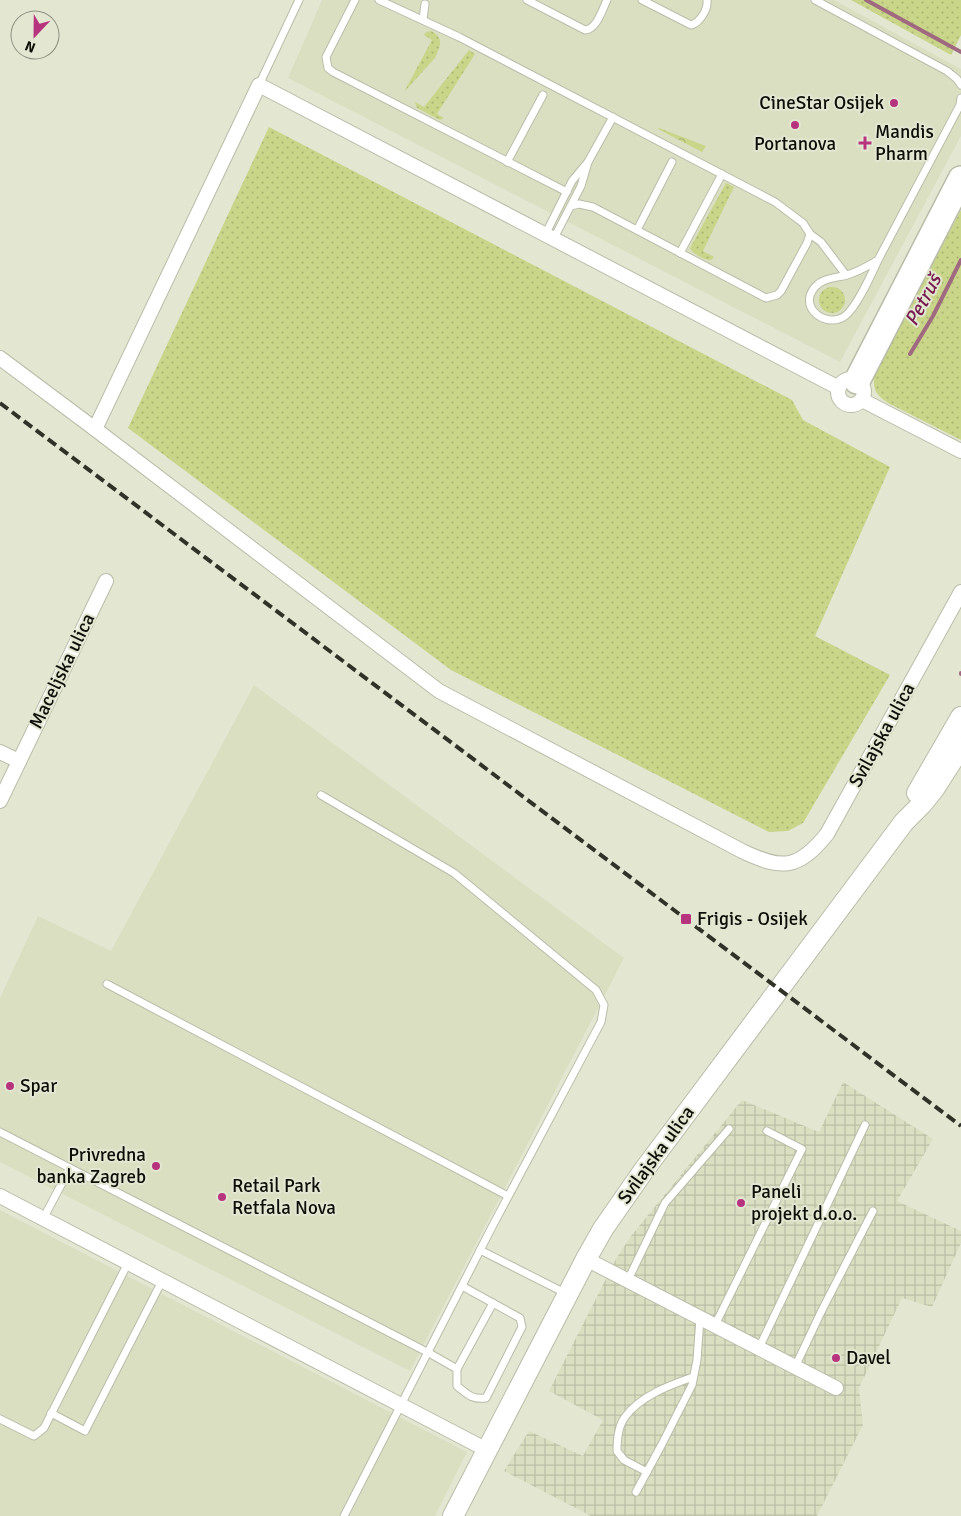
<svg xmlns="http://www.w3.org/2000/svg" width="961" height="1516" viewBox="0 0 961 1516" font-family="Signika,sans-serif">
<defs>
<pattern id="industrial-grid" width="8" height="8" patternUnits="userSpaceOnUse" patternTransform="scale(1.25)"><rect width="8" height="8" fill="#dadfc2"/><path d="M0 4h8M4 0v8" fill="none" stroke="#babea5"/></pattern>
<pattern id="grass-dots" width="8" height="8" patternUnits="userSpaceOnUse" patternTransform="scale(1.25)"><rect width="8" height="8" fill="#c9d588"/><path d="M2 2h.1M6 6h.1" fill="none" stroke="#abb674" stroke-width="1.8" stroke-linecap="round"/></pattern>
<pattern id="park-crowns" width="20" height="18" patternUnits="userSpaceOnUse" patternTransform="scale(1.25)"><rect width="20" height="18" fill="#c9d588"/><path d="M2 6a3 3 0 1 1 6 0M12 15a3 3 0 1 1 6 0" fill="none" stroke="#abb674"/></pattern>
</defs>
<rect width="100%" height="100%" fill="#e3e7d2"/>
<g fill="#dadfc2">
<path d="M322,0H834L961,69V136L840,362L288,78Z"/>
<path d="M254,685L624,958L410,1371L0,1162V998L38,916L111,951Z"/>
<path d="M0,1210L467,1452L435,1516H0Z"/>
</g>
<path fill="url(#industrial-grid)" d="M843,1082L933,1139L897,1201L961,1231V1243L932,1307L902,1298L859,1388L863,1425L817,1516H591L504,1471L529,1431L583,1456L603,1420L549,1391L617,1257L631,1236L742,1100L819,1132Z"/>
<g fill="url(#grass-dots)">
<path d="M851,0H961V35L951,55Z"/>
<path d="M431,31C444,38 441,45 435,58L404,92L432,40L424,35L426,32Z"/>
<path d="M469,50L475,54L437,114L444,118L440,120L417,108L415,102L424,107Z"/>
<path d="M269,127L792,400L803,420L890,467L815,636L890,675L803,823L788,831L769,832L451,670L128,428Z"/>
<path d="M726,183L734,187L703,251L714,257L711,260C704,260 693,254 690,248Z"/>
<path d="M961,210V440L888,403C875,394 873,390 874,374Z"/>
<circle cx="832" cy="300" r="13"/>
</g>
<path fill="url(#park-crowns)" d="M659,128L706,146L702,152L658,129Z"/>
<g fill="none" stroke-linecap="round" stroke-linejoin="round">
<g stroke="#9f6980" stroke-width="4">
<path d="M866,0L961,52"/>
<path d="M910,354L933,316L961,260"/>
<path d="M961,673V674"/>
</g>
<g stroke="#b9bda8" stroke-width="9">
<g id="lane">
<path d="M355,0L326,57L328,68L333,72L567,192"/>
<path d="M379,0L459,37L775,202L803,223L810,234L807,243L781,291L777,295L766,298L593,207L579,204L571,206"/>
<path d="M527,0L585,30C597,29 602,10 607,0"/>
<path d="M642,0L691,25C700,23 708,9 707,0"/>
<path d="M815,0L947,71L957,79L961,85"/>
<path d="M423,19L425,4"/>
<path d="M259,85L299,0"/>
<path d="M507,162L543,95"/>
<path d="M637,230L672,162"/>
<path d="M810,234L821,242L846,275"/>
<path d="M545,235L572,181L588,162L613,117"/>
<path d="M553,240L581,186L588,162"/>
<path d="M680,253L722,174"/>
<path d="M878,260C871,275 857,307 845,316C827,329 797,308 815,287C823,278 836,278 847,275C858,272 868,266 878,260Z"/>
<path d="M878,260L960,105L961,98"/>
<path d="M321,795L454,873L596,990L604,1005L601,1022L493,1225L344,1516"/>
<path d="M107,984L508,1196"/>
<path d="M0,1132L429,1353L457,1369V1386C467,1394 472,1400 486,1398L522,1327L520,1318L462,1286"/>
<path d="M43,1219L70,1168"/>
<path d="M480,1250L567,1294"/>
<path d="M628,1280L665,1203L729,1129"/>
<path d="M715,1325L802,1149L767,1131"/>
<path d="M759,1348L865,1125"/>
<path d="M795,1367L822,1310L873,1211"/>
<path d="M457,1369L493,1303"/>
<path d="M51,1413L85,1431L162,1281"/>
<path d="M0,1419L34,1436L44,1428L128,1263"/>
<path d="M647,1472L624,1460L617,1451C617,1440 618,1426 625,1417C640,1396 670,1385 693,1377"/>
<path d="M636,1492L662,1444L692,1385L697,1360L700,1318"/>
</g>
</g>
<g stroke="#b9bda8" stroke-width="16">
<g id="street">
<path d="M0,358L95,429L439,691L742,851C782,870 798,870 827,834L961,592"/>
<circle cx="851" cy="392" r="13"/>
<path d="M862,400L961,451"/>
<path d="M95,429L259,85L839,388"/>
<path d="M0,752L19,761"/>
<path d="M0,801L106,581"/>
<path d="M0,1196L487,1450"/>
<path d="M586,1259L836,1388"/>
</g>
</g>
<g stroke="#b9bda8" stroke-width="22">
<g id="secondary">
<path d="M917,793L961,717"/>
<path d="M453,1516L586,1259L603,1229L644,1170L904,822L922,804L934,789L961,747"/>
</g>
</g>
<g stroke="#b9bda8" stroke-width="28">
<path id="highway" d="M857,381L961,179"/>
</g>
<use href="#lane" stroke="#fff" stroke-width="7"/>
<use href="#street" stroke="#fff" stroke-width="14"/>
<use href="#secondary" stroke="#fff" stroke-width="20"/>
<use href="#highway" stroke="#fff" stroke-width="25"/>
<path stroke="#303228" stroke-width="4" stroke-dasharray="10 5" stroke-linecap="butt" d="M0,403L961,1126"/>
</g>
<g fill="#b6347d" stroke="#e3e7d2" stroke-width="2">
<circle cx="894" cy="103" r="5"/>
<circle cx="795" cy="125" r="5"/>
<path d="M862.5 135.5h5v5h5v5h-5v5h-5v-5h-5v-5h5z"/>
<rect x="680" y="913" width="12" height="12" rx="2.5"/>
<circle cx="10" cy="1086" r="5"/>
<circle cx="156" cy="1166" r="5"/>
<circle cx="222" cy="1197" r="5"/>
<circle cx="741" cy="1203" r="5"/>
<circle cx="836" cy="1358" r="5"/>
</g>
<g text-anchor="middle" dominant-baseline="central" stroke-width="4" stroke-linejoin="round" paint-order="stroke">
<g font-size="19" fill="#0d0e07" stroke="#e3e7d2" text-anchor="start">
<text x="884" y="103" text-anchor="end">CineStar Osijek</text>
<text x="875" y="132">Mandis<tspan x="875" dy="22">Pharm</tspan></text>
<text x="795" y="144" text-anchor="middle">Portanova</text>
<text x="697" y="919">Frigis - Osijek</text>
<text x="20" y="1086">Spar</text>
<text x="146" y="1155" text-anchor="end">Privredna<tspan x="146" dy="22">banka Zagreb</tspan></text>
<text x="232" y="1186">Retail Park<tspan x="232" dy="22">Retfala Nova</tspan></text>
<text x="751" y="1192">Paneli<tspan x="751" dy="22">projekt d.o.o.</tspan></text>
<text x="846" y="1358">Davel</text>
</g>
<g font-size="19" fill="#0d0e07" stroke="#e3e7d2">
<text transform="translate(62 671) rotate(-64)">Maceljska ulica</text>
<text transform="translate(882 735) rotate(-61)">Svilajska ulica</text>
<text transform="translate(656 1155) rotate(-54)">Svilajska ulica</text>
</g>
<g font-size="20" font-style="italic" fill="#751b4e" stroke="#e3e7d2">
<text transform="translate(923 300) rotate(-62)">Petruš</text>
</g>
</g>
<g transform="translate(35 35) rotate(202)"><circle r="24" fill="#e3e7d2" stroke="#8d9081"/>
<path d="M0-4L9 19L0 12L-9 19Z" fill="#b6347d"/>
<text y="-8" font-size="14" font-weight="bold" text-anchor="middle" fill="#0d0e07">N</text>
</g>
</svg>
